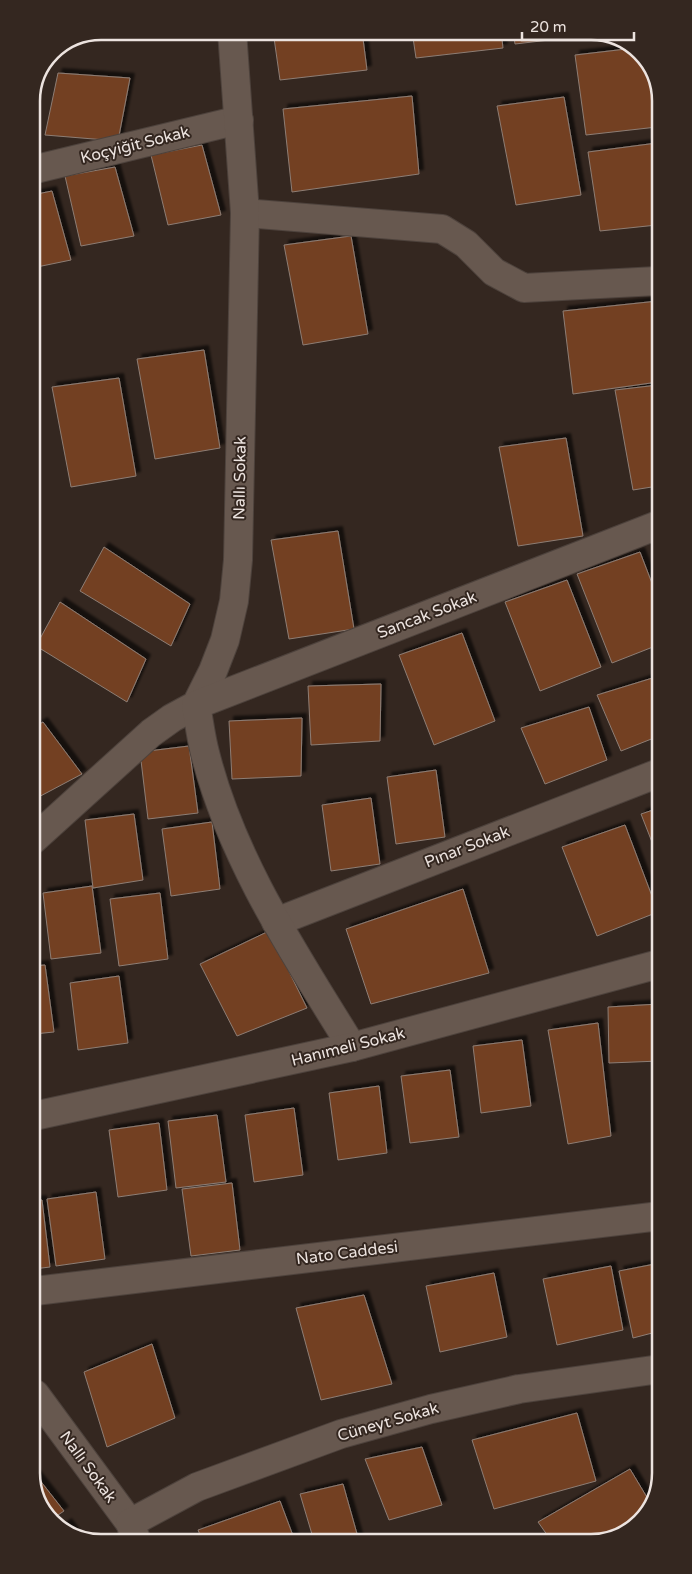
<svg xmlns="http://www.w3.org/2000/svg" width="692" height="1574" viewBox="0 0 692 1574" font-family="'Varela Round',sans-serif">
<defs>
<filter id="shadow"><feDropShadow dx="4.5" dy="-4.5" stdDeviation="1" flood-color="#0009"/></filter>
</defs>
<rect width="100%" height="100%" fill="#342720"/>
<g fill="#734124" stroke="#8d7d74" filter="url(#shadow)">
<path d="M273,31H362L367,70L280,80Z"/>
<path d="M412,31H501L503,48L416,58Z"/>
<path d="M513,31H596L601,34L515,44Z"/>
<path d="M635,48L657,78V127L586,135L575,55Z"/>
<path d="M58,73L130,78L118,141L45,135Z"/>
<path d="M412,96L419,174L292,192L283,109Z"/>
<path d="M564,97L581,195L516,205L497,106Z"/>
<path d="M657,143V225L600,231L588,152Z"/>
<path d="M202,145L221,215L168,225L151,155Z"/>
<path d="M115,167L134,236L81,246L65,176Z"/>
<path d="M52,191L71,260L32,268V195Z"/>
<path d="M351,236L368,334L303,345L284,245Z"/>
<path d="M658,301V382L573,394L563,311Z"/>
<path d="M204,350L220,448L155,459L137,359Z"/>
<path d="M119,378L136,476L71,487L52,387Z"/>
<path d="M658,385V486L633,490L615,390Z"/>
<path d="M566,438L583,536L518,546L499,447Z"/>
<path d="M338,531L354,629L289,639L271,540Z"/>
<path d="M104,547L190,604L171,646L80,591Z"/>
<path d="M640,552L658,599V645L612,663L577,574Z"/>
<path d="M567,580L601,667L540,691L505,602Z"/>
<path d="M60,602L146,659L127,702L36,646Z"/>
<path d="M462,633L495,721L434,745L399,655Z"/>
<path d="M659,676V736L621,751L597,695Z"/>
<path d="M381,684L380,741L311,745L308,686Z"/>
<path d="M589,707L607,760L545,784L521,728Z"/>
<path d="M302,718L301,776L232,779L229,721Z"/>
<path d="M43,722L82,774L33,800V728Z"/>
<path d="M189,746L198,813L148,819L140,752Z"/>
<path d="M436,770L445,837L396,844L387,777Z"/>
<path d="M371,798L380,864L331,871L322,805Z"/>
<path d="M659,808V860L641,814Z"/>
<path d="M134,814L143,880L93,888L85,820Z"/>
<path d="M212,822L220,889L171,896L162,829Z"/>
<path d="M625,825L658,912L597,936L562,847Z"/>
<path d="M92,886L101,953L51,959L43,893Z"/>
<path d="M463,889L489,973L371,1004L346,929Z"/>
<path d="M160,893L168,959L119,966L110,899Z"/>
<path d="M269,931L307,1008L237,1036L200,964Z"/>
<path d="M45,965L54,1032L34,1034V966Z"/>
<path d="M119,976L128,1043L78,1050L70,983Z"/>
<path d="M659,1004L660,1061L609,1063L608,1007Z"/>
<path d="M598,1023L611,1136L568,1144L548,1030Z"/>
<path d="M522,1040L531,1106L481,1113L473,1046Z"/>
<path d="M450,1070L459,1137L410,1143L401,1076Z"/>
<path d="M379,1086L387,1153L338,1160L329,1093Z"/>
<path d="M294,1108L303,1175L254,1182L245,1115Z"/>
<path d="M217,1115L226,1182L176,1188L168,1121Z"/>
<path d="M159,1123L167,1190L118,1197L109,1130Z"/>
<path d="M232,1183L240,1250L191,1256L182,1189Z"/>
<path d="M96,1192L105,1259L56,1266L47,1199Z"/>
<path d="M42,1200L50,1267L34,1269V1201Z"/>
<path d="M660,1263V1331L633,1338L619,1271Z"/>
<path d="M611,1266L623,1330L557,1345L543,1279Z"/>
<path d="M494,1273L507,1337L440,1352L426,1286Z"/>
<path d="M364,1295L392,1384L321,1400L296,1308Z"/>
<path d="M152,1344L175,1418L107,1447L84,1372Z"/>
<path d="M577,1413L596,1481L494,1509L472,1440Z"/>
<path d="M422,1447L442,1505L389,1520L365,1459Z"/>
<path d="M630,1469L651,1504L649,1512L614,1539H550L538,1522Z"/>
<path d="M35,1474L64,1511L52,1519L35,1496Z"/>
<path d="M343,1484L359,1541H314L300,1494Z"/>
<path d="M280,1501L295,1541L203,1542L198,1530Z"/>
<path d="M67,1523L76,1535L59,1529Z"/>
</g>
<g fill="none" stroke-linecap="round" stroke-linejoin="round">
<g stroke="#4d423c" stroke-width="30">
<g id="street">
<path d="M32,170L239,120"/>
<path d="M245,213L442,229L466,244L494,272L524,288L657,281"/>
<path d="M33,840L151,733L172,718L196,705L213,671L225,640L234,601L238,560L245,213L232,31"/>
<path d="M276,922L659,773"/>
<path d="M352,1047C295,954 232,861 205,753C201,738 199,721 196,705L658,525"/>
<path d="M34,1116L352,1047L659,964"/>
<path d="M35,1291L660,1216"/>
<path d="M35,1394L130,1523L137,1542"/>
<path d="M130,1523L197,1487L341,1434L431,1409L519,1389L660,1369"/>
</g>
</g>
<use href="#street" stroke="#67584f" stroke-width="28"/>
</g>
<g text-anchor="middle" dominant-baseline="central" stroke-width="4" stroke-linejoin="round" paint-order="stroke">
<g font-size="16" fill="#ece3df" stroke="#342720">
<text transform="translate(135 145) rotate(-14)">Koçyiğit Sokak</text>
<text transform="translate(240 478) rotate(-89)">Nallı Sokak</text>
<text transform="translate(427 615) rotate(-21)">Sancak Sokak</text>
<text transform="translate(467 847) rotate(-21)">Pınar Sokak</text>
<text transform="translate(348 1047) rotate(-14)">Hanımeli Sokak</text>
<text transform="translate(347 1253) rotate(-7)">Nato Caddesi</text>
<text transform="translate(388 1422) rotate(-16)">Cüneyt Sokak</text>
<text transform="translate(88 1467) rotate(54)">Nallı Sokak</text>
</g>
</g>
<path d="M0 0H692V1574H0ZM101 40H591A61 61 0 0 1 652 101V1473A61 61 0 0 1 591 1534H101A61 61 0 0 1 40 1473V101A61 61 0 0 1 101 40Z" fill="#342720" fill-rule="evenodd"/>
<path fill="none" stroke="#ece3df" stroke-width="2.5" d="M101 40H591A61 61 0 0 1 652 101V1473A61 61 0 0 1 591 1534H101A61 61 0 0 1 40 1473V101A61 61 0 0 1 101 40Z"/>
<path d="M522 32v8h112v-8" fill="none" stroke="#ece3df" stroke-width="2.5"/>
<text x="530" y="32" font-size="15" fill="#ece3df" stroke="#342720" stroke-width="4" paint-order="stroke">20 m</text>
</svg>
